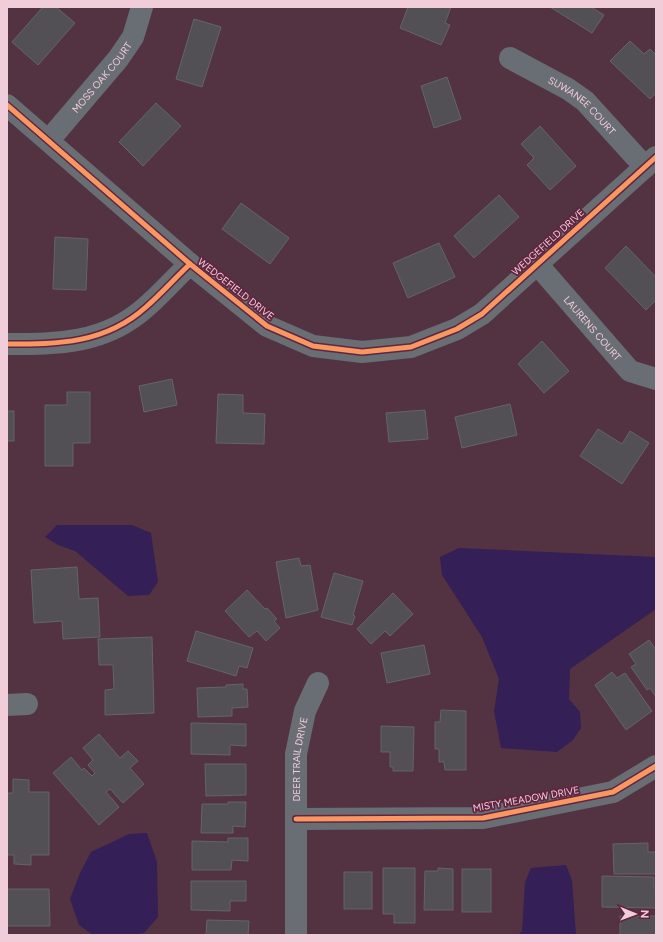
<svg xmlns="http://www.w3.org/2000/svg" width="663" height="942" viewBox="0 0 663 942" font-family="Figtree,sans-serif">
<rect width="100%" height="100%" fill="#533341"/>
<g fill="#341f57">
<path d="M57,525H132L151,533L158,582L149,595L128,596L75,551L58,545L45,537Z"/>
<path d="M459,548L656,557V609L570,669L569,699L580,712L581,728L573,740L557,752L501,748L494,711L499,679L482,637L442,575L440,557Z"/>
<path d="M147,833L157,862L158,917L144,933L133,935H93L79,925L70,899L80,873L91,852L129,834Z"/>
<path d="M566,865L572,880L576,935H518L522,931L525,882L531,868Z"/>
</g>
<g fill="#525054" stroke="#636567">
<path d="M43,7H56L75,23L38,65L12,42Z"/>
<path d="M408,7H451L445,23L450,25L441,45L400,28Z"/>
<path d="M550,7H591L604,15L592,33Z"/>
<path d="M194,19L221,27L202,87L176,79Z"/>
<path d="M630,41L644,54L650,49L656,55V93L650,99L610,61Z"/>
<path d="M447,77L461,119L434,128L421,86Z"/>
<path d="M156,103L181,126L143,166L119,142Z"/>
<path d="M540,126L576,166L550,190L527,165L534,158L521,144Z"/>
<path d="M499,195L519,217L474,258L454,236Z"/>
<path d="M241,203L289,238L270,264L222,229Z"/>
<path d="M55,237L88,239L86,290L53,289Z"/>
<path d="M439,243L455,277L408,298L393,263Z"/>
<path d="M626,246L656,277V300L646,310L605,268Z"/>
<path d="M542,341L569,371L544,393L518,364Z"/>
<path d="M172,379L177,405L144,412L139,386Z"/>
<path d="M67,392H90V443H73V466H45V405H67Z"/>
<path d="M218,394L243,395V413L265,414L264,444L216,443Z"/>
<path d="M510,404L517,435L462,448L455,417Z"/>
<path d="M425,410L428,439L389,442L386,413Z"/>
<rect x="7" y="411" width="7" height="30"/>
<path d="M598,429L622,444L630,431L649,443L622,484L580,456Z"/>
<path d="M299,558L301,566L310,565L318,610L286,618L276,562Z"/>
<path d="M77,567L79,599L98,598L100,637L63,639L62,621L34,623L31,570Z"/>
<path d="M334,573L363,581L353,615L355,616L352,625L321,617Z"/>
<path d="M247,590L265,609L267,608L277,619L274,621L280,628L266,641L257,631L249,637L225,611Z"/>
<path d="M393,593L413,614L390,636L385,631L371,644L357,629Z"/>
<path d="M196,631L253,648L247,668L239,666L236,676L187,661Z"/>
<path d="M152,637L154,713L105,715V690L114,689L113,665H99L98,639Z"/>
<path d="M649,640L656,650V697L650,688L647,690L631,667L636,664L629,654Z"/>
<path d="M424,645L430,674L387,683L381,653Z"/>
<path d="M612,672L617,678L625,673L652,711L626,730L595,685Z"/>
<path d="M243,684V689H247L248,707L232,708V716L198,717L197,688L226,687V685Z"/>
<path d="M441,710L466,711V770H445L444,762H439V749H435V722H440Z"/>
<path d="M191,723L246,724V746L230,745V755L191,754Z"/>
<path d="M381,726L414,727L413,771H393V767H390V752H381Z"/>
<path d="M99,734L120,758L128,751L138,761L130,768L144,784L123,803L110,789L106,792L119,807L99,825L53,773L71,757L82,770L84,768L92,776L95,773L88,765L93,760L83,748Z"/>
<path d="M205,764H246V795L206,796Z"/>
<path d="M13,779L29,780V792H49V855H31V865L14,864V855H7V793H13Z"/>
<path d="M228,802H246L245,827L233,826V833H201L202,804H228Z"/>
<path d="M228,838H248V861L232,860L231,870H192V841L228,842Z"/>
<path d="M648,843V852H656V874H614L613,844Z"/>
<path d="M383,868H415V923H394V914H383Z"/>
<path d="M438,868L453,869V910H424L425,871H438Z"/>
<rect x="462" y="869" width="29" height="43"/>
<rect x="344" y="872" width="28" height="37"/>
<path d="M602,876L654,877V888H656V908L602,907Z"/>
<path d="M191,881H246V901H230V911L191,910Z"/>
<path d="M7,889H49L50,926H7Z"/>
<rect x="620" y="916" width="36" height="19"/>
<path d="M207,920L249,921L248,935H206Z"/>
</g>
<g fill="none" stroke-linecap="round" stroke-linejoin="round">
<g stroke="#696d74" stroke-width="22">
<path id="s1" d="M510,58L568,89L585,101L645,167"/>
<path d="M7,105L190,264L267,326L313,346L362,352L411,347L457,329L482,314L656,157"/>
<path id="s2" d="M49,140L118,59L133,37L142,7"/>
<path id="s3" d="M537,264L630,371L656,379"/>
<path d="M7,344C58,344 105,344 146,307C161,294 175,278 190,264"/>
<path d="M7,705L27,704"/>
<path d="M296,819L483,818L613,792L656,766"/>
<path id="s4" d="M296,935V754L305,711L318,683"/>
</g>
<g stroke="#602640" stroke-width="8">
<g id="cycleway">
<path d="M7,105L190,264L267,326L313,346L362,352L411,347L457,329L482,314L656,157"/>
<path d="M7,344C58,344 105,344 146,307C161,294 175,278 190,264"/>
<path d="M296,819L483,818L613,792L656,766"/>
</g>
</g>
<use href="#cycleway" stroke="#f99763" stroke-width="5"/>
</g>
<g text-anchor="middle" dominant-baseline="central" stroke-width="3.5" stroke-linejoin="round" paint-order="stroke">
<g font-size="10" fill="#f1ccd9" stroke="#602640">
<text stroke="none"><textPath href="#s2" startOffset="82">MOSS OAK COURT</textPath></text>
<text stroke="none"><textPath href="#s1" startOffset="87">SUWANEE COURT</textPath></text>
<text transform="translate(548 242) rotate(-42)">WEDGEFIELD DRIVE</text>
<text transform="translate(236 289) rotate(38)">WEDGEFIELD DRIVE</text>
<text stroke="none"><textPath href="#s3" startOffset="85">LAURENS COURT</textPath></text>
<text stroke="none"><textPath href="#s4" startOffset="176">DEER TRAIL DRIVE</textPath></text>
<text transform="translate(526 799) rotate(-10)">MISTY MEADOW DRIVE</text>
</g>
</g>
<rect width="663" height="942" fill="none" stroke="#f1ccd9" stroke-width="16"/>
<g transform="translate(635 914) rotate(91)" stroke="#602640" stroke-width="3" paint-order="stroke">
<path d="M0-3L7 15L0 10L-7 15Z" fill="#f1ccd9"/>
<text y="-6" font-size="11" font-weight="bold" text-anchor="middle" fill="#f1ccd9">N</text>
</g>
</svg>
